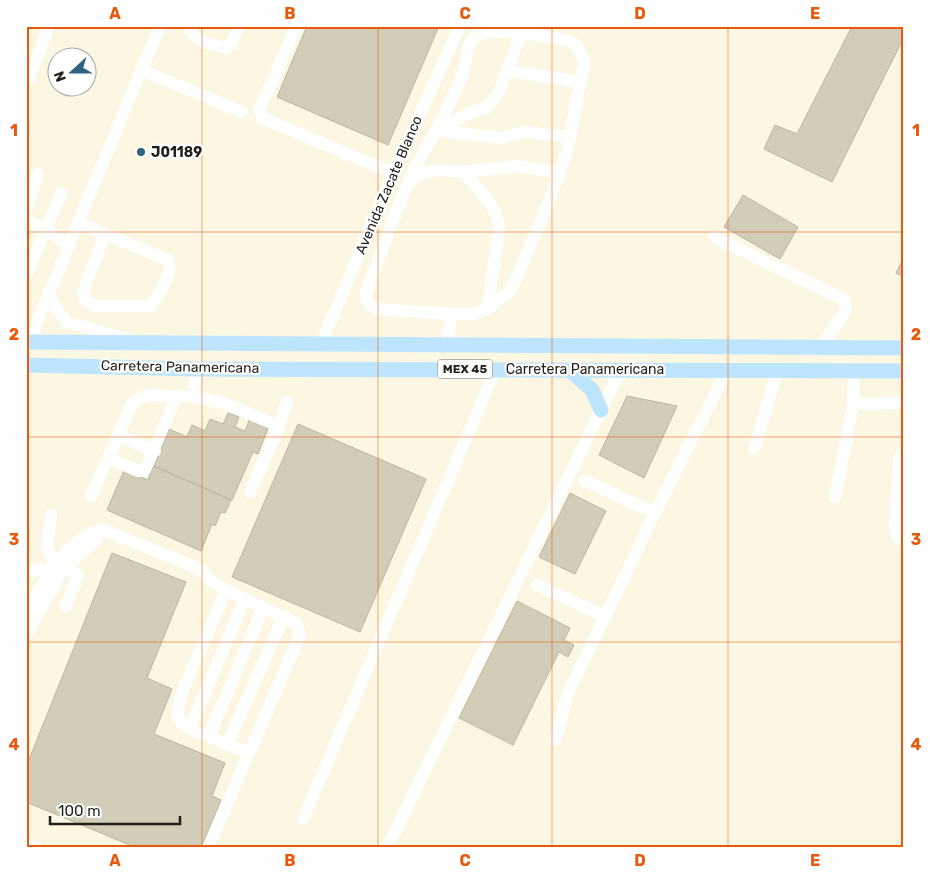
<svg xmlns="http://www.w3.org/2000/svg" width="930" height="874" viewBox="0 0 930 874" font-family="Rubik,sans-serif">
<rect width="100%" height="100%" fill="#fcf7e2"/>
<g fill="#d2cdb8" stroke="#bbb6a2">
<path d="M307,26H439L388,145L277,97Z"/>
<path d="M852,26H904V37L832,182L764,149L775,125L797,134Z"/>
<path d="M743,195L798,227L780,259L724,227Z"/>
<path d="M904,257V277L896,273Z"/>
<path d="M627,396L677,406L644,478L599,455Z"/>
<path d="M228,413L239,417L235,427L245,431L250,418L269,426L258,454L253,452L232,500L154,466L169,429L187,437L192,425L205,431L210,419L223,424Z"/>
<path d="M298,424L426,479L360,632L232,577Z"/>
<path d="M153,466L231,500L225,513L221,512L215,526L212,524L201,551L107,510L124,470L148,480Z"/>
<path d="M570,493L606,511L575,574L539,557Z"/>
<path d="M112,553L186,582L147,678L172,689L154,734L225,763L212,796L221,800L201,848H137L26,802V767Z"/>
<path d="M517,601L570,628L564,640L574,645L568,657L559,652L513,745L459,718Z"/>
</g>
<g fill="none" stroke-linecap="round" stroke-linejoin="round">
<g stroke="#fff" stroke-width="12">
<path d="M189,26C191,40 212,45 225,48L230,45L239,26"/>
<path d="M297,26L260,108L262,118L393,173"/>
<path d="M141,70L242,112"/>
<path d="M507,71L581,82"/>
<path d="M29,79L49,26"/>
<path d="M438,131L465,115L487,107L499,92L521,33"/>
<path d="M438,131L502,138L523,132L570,137"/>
<path d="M463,172L518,166L559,173"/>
<path d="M408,184C423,167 443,170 463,172C478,190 499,206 499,231L487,309"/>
<path d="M61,193L46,229L69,246"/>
<path d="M26,210L38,174"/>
<path d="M26,221L46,229L26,274"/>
<path d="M79,223L168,260C174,271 158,299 149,306H94L86,301L83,292L105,234"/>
<path d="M714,237L843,299L846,307L845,311L820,348"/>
<path d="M49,292L55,307L67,322L130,340"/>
<path d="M29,342L141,70L161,26"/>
<path d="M321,344L393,173L460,26"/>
<path d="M447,345L451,314H474L487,309L511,290L550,199L567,152L584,63C579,37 563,40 541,36C527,34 486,26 475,37C466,45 467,58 464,68C462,78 457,87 453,96C440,127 421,153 408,184C392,219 380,257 366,293L367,301L375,309L451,314"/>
<path d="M193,397L196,369"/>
<path d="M853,404L904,403"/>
<path d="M118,435L155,451"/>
<path d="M754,448L778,370"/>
<path d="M904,451L899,460L895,529L898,537L904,541"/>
<path d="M108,458L138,471L145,470L176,397"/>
<path d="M585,481L655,513"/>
<path d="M250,492L279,426L287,402"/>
<path d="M91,496L133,402L148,395L193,397L223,403L279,426"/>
<path d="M835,497L853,404L854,371"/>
<path d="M51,515L47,545L54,564"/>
<path d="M65,567L78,576L66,606"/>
<path d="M26,572L43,569L54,573"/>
<path d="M537,585L606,617"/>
<path d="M226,590L180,697L177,716L184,726L190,729L249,753"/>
<path d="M26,613C42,584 66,535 104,530L195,567L203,571L208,579L226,590L297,624L300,635L208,848"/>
<path d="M26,635L62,571L97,539"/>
<path d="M190,729L244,600"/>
<path d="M209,736L263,608"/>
<path d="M555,740L568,693L655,513L727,370"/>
<path d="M227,744L284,616"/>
<path d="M303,819L496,369"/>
<path d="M26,843L37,848"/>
<path d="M387,848L621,369"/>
</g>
<g stroke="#bde5fe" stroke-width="15">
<path d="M26,342L904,348"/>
<path d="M26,365L196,369L904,371"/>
<path d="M571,371L592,390L601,410"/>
</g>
</g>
<path fill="none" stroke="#e8590c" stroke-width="1" stroke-opacity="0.55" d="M202,26V848M378,26V848M552,26V848M728,26V848M26,232H904M26,437H904M26,642H904"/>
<circle fill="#2f627f" stroke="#fff" stroke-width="2" cx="141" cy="152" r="5"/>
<g text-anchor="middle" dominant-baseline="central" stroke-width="4.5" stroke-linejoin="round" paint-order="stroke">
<rect fill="#fff" stroke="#64625d" stroke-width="1" x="437.5" y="359.5" width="55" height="19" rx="4"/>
<g font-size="12" font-weight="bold" fill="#211f18">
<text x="465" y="369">MEX 45</text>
</g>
<g font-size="14" font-weight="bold" fill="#211f18" stroke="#fff" text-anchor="start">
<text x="151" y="152">J01189</text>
</g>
<g font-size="14" fill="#211f18" stroke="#fff">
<text transform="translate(389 185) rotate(-67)">Avenida Zacate Blanco</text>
<text transform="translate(180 367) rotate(1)">Carretera Panamericana</text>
<text x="585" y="369">Carretera Panamericana</text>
</g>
</g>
<rect width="930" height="874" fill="none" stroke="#ffffff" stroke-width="55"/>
<g transform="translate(72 72) rotate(249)"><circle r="24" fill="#ffffff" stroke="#a6a5a3"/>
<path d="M0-4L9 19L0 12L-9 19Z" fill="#2f627f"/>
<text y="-8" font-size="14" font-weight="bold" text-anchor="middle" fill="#211f18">N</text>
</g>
<path d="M50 816v8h130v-8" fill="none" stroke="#211f18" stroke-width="2.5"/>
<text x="58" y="816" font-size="15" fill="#211f18" stroke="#ffffff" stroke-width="4" paint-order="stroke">100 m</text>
<rect x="28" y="28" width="874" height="818" fill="none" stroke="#e8590c" stroke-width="2"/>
<g font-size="16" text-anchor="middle" font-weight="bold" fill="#e8590c">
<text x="115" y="19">A</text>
<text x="290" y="19">B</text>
<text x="465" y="19">C</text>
<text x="640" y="19">D</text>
<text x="815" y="19">E</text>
<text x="14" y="136">1</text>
<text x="916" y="136">1</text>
<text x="14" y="340">2</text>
<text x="916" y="340">2</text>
<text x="14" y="545">3</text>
<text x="916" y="545">3</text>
<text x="14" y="750">4</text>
<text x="916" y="750">4</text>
<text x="115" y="866">A</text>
<text x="290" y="866">B</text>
<text x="465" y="866">C</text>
<text x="640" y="866">D</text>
<text x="815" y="866">E</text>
</g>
</svg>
